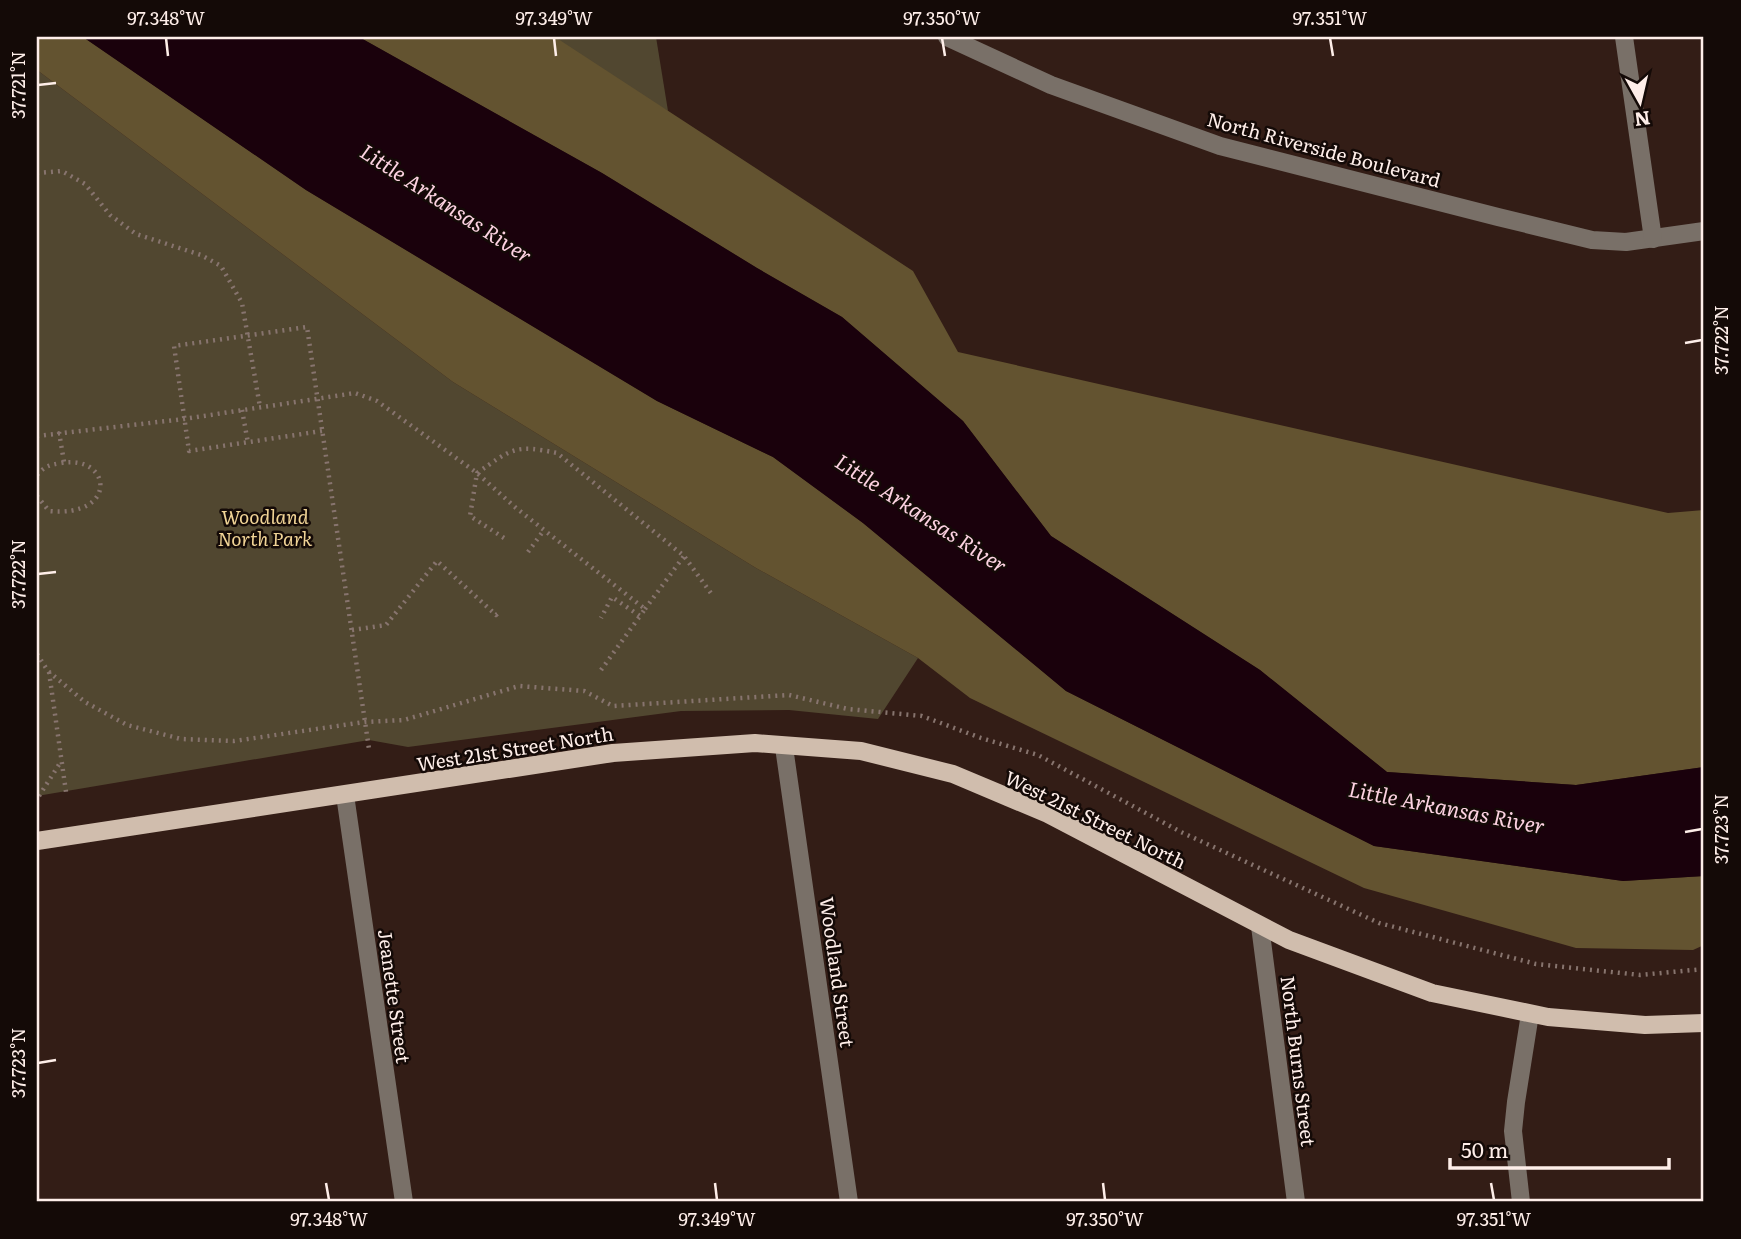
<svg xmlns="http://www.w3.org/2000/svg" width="1741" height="1239" viewBox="0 0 1741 1239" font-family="Literata,serif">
<rect width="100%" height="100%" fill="#331d16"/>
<g fill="#514730">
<path d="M533,37H656L668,111Z"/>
<path d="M37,70L453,382L756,568L918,658L878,719L789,710L681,711L408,747L369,740L37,796Z"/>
</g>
<g fill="#635330">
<path d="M37,37H83L306,190L657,401L773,457L863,523L1066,691L1374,846L1623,881L1704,876V945L1693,950L1576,948L1364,888L970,698L918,658L756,568L453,382L37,70Z"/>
<path d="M359,37H555L913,271L958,352L1668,513L1704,510V767L1576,785L1387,772L1260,670L1051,536L963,421L842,317L757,268L602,173Z"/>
</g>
<path fill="#1a010c" d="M83,37H359L602,173L757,268L842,317L963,421L1051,536L1260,670L1387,772L1576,785L1704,767V876L1623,881L1374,846L1066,691L863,523L773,457L657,401L306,190Z"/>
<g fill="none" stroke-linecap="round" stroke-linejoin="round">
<g stroke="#87746e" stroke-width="4.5" stroke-dasharray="2 5" stroke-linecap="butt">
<path d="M37,173L62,171L85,184L110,215L136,234L201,255L221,266L242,303L260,407"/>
<path d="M242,410L248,443"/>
<path d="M322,431L189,451L174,346L307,327L369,749"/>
<path d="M59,432L64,462"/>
<path d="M37,436L184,419L355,393L377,401L477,473L516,508L645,609L640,616L612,597L601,618"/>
<path d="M37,475C45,466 49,465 61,463C112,454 119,518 49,511L37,496"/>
<path d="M504,538L470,516L477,473C512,449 514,444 557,453L684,556L713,596"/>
<path d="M528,552L544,530"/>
<path d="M645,609L684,556"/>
<path d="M352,630L386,625L437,561L496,615L501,611"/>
<path d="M37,654L48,671L85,702L127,725L181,739L234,741L365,722L404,720L519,686L584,691L613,706L789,695L848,709L922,716L981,738L1038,755L1181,832L1379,923L1536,964L1640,975L1704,969"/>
<path d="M601,670L640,616"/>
<path d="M49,672L66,792"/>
<path d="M39,796L60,763"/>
</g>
<g stroke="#797068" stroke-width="18">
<path d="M947,37L1051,85L1220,146L1498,217L1592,240L1626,242L1704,231"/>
<path d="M1624,37L1653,239"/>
<path d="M784,747L849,1202"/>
<path d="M345,795L404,1202"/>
<path d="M1260,926L1296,1202"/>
<path d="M1521,1202L1513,1131L1516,1102L1530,1014"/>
</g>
<path stroke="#d0bdad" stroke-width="18" d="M37,841L613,753L755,743L861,751L953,774L1048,814L1289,940L1432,993L1548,1017L1645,1025L1704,1023"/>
</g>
<path fill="none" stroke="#feeee9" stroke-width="2.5" d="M166,38L168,56M554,38L556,56M942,38L945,56M1330,38L1333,56M38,85L56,83M1685,343L1702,340M38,574L56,572M1685,832L1702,829M38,1063L56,1060M326,1183L329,1200M715,1183L717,1200M1103,1183L1105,1200M1491,1183L1494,1200"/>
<g text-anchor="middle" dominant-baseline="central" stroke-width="5" stroke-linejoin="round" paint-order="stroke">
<g font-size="19" fill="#feeee9" stroke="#140a07">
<text transform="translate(1324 149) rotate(15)">North Riverside Boulevard</text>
<text transform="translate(515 748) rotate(-9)">West 21st Street North</text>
<text transform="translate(1096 819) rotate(26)">West 21st Street North</text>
<text transform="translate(838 972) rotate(82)">Woodland Street</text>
<text transform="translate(395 996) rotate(82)">Jeanette Street</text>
<text transform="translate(1299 1061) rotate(83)">North Burns Street</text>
</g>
<g font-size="19" font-style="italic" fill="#f1d496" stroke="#140a07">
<text x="265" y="516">Woodland<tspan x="265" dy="22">North Park</tspan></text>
</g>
<g font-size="21" font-style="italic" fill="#fcd2e1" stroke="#140a07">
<text transform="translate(447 202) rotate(33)">Little Arkansas River</text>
<text transform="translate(922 512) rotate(33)">Little Arkansas River</text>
<text transform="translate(1447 806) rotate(11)">Little Arkansas River</text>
</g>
</g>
<rect width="1741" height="1239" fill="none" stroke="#140a07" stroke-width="77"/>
<g transform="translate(1640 102) rotate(172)" stroke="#140a07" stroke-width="5" paint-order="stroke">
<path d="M0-5L12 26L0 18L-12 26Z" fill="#feeee9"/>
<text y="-10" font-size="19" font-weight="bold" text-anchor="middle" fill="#feeee9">N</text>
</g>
<path d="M1450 1158v10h219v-10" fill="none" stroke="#feeee9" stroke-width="3.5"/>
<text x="1461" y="1158" font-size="21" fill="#feeee9" stroke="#140a07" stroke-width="5" paint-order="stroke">50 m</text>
<rect x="38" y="38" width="1664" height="1162" fill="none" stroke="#feeee9" stroke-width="2.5"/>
<g font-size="18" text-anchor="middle" fill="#feeee9">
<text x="166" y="25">97.348°W</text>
<text x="554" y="25">97.349°W</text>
<text x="942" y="25">97.350°W</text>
<text x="1330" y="25">97.351°W</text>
<text transform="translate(19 85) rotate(-90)" y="6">37.721°N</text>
<text transform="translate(1722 340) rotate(-90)" y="6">37.722°N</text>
<text transform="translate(19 574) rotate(-90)" y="6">37.722°N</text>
<text transform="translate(1722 829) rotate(-90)" y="6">37.723°N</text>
<text transform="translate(19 1063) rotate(-90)" y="6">37.723°N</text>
<text x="329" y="1226">97.348°W</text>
<text x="717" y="1226">97.349°W</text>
<text x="1105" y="1226">97.350°W</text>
<text x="1494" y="1226">97.351°W</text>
</g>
</svg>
